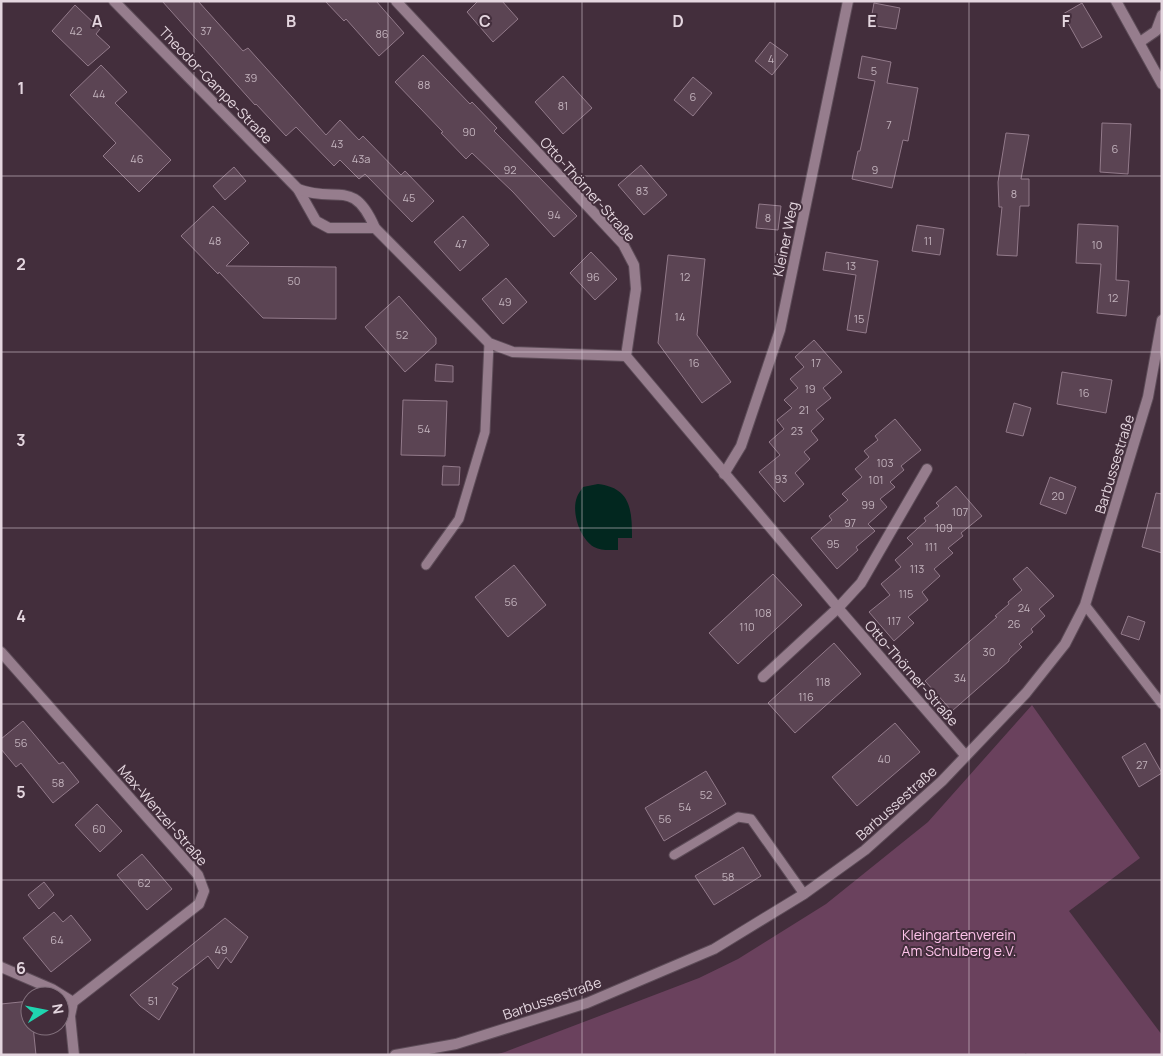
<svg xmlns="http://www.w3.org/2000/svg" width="1163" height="1056" viewBox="0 0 1163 1056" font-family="Manrope,sans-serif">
<rect width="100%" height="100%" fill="#432e3c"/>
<path fill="#6a415d" d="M1032,705L1140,858L1069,911L1162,1035V1055H1027L1026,1053L1023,1055H494L505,1052L699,978L738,959L826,904L928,822Z"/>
<path fill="#02271f" d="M598,484C631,488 632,510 632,538H618V550C610,550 601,551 594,547C580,539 571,512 577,497C578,494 581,490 583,487Z"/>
<g fill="#5b4453" stroke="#927a8a">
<path d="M162,1H198L243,51L248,48L326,135L340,120L359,140L363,136L401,175L405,171L434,201L412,222L365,174L359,179L340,160L334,166L296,127L286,136L256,104L255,105Z"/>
<path d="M325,1H376L404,33L379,56L346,19L344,21Z"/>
<path d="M478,1H502L518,19L493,42L467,12Z"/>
<path d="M874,3L900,8L896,29L870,25Z"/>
<path d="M1082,3L1102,37L1082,48L1063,14Z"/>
<path d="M75,5L100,29L96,34L110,47L88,66L52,31Z"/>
<path d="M770,42L788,55L772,75L755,61Z"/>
<path d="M423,55L470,104L472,102L497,128L494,131L577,216L554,237L513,192L472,153L466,159L441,133L443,132L395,82Z"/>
<path d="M862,56L891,62L887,83L918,88L908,141L903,140L892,188L852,179L858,151H860L875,81L858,78Z"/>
<path d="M101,65L127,92L115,103L171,160L139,192L103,156L116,143L70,95Z"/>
<path d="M563,76L592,108L563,134L535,102Z"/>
<path d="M693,77L712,93L693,116L674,100Z"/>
<path d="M1102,123L1131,124L1128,174L1100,172Z"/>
<path d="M1006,133L1029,135L1021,179H1029V206H1020L1017,256L997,255L1002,207H999L998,182Z"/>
<path d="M641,165L667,195L644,215L618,185Z"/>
<path d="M234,167L246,181L225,200L213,186Z"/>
<path d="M759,204L781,206L778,230L756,228Z"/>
<path d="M213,206L249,243L226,266L336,267V319L263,318L219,272L218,274L181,236Z"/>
<path d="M463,216L489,245L460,271L434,242Z"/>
<path d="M1078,224L1118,226L1116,280L1129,281L1126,316L1097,313L1101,264L1076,263Z"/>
<path d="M917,225L944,229L940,255L912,251Z"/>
<path d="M591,252L617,279L595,300L570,273Z"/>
<path d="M826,252L878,261L866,333L847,330L856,275L823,270Z"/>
<path d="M668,255L705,259L697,335L731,382L702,403L658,343Z"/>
<path d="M506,278L527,302L503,324L482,299Z"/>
<path d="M399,296L436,338V344L405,372L365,327Z"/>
<path d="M814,340L842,372L823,388L831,398L816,410L824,419L811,431L818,440L804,452L810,459L795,473L804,484L784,502L759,472L780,455L769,442L784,429L777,420L792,408L784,400L798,388L790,379L804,367L795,357Z"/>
<path d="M436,364L453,366V382L435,381Z"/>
<path d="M1062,372L1112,380L1106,413L1057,404Z"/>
<path d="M403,400L447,401L445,456L401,455Z"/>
<path d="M1014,403L1031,408L1023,436L1006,432Z"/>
<path d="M895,419L921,450L901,466L904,470L890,482L895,487L880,499L887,507L868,524L875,531L856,547L858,550L837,569L811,538L832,520L829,516L848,500L842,494L862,477L855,469L869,457L864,451L878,440L875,436Z"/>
<path d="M443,466L460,467L459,485H442Z"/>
<path d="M1050,477L1076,487L1066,514L1040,504Z"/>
<path d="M956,486L982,516L961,533L963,536L948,548L953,553L934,569L940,576L922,592L928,600L908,617L914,623L894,641L869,612L890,595L881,584L901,567L895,560L913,544L907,538L926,521L924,518L939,506L936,503Z"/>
<path d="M1156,493L1162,494V553L1142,547Z"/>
<path d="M514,565L546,605L508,637L475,597Z"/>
<path d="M1027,567L1054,596L1039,609L1045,616L1031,629L1033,632L1019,644L1022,647L1009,659V661L952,711L925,681L997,617L995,616L1009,604L1008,602L1022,590L1013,579Z"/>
<path d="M773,574L802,605L738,664L709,633Z"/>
<path d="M1128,616L1145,622L1139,640L1121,634Z"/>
<path d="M834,643L861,674L795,733L768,703Z"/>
<path d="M23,721L59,764L63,762L79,782L53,803L21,763L16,767L1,749V739Z"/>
<path d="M895,723L920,752L857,806L832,777Z"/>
<path d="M1145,743L1162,773L1139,787L1122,757Z"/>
<path d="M706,771L726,804L664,841L645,808Z"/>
<path d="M97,804L122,831L100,852L75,825Z"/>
<path d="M743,847L761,876L714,905L695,876Z"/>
<path d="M142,854L172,889L147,910L117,875Z"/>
<path d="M44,882L54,895L39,909L28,895Z"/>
<path d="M54,912L63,922L71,915L91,940L51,972L23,938Z"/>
<path d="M225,918L248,937L231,963L226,957L218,969L208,956L172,984L178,988L159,1020L140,1006L130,995Z"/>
<path d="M30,1001V1026H33L36,1055H1V1004Z"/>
</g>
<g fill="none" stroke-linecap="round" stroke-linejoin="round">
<g stroke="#5d4c58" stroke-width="11">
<g id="service">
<path d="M426,565L459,519L485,432L489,343"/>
<path d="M1085,605L1162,704"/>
<path d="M674,855L738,817L751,819L804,894"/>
</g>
</g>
<g stroke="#5d4c58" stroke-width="12">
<g id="minor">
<path d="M114,1L298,189L316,221L329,228H375"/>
<path d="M396,1L623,244L634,265L636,289L626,356L838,608L965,755"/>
<path d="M1140,42L1156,31L1162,15"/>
<path d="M298,189C337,204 353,177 375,228L489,343L513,352L626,356"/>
<path d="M724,474L741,446L780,330L848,1"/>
<path d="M1,652L198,875L204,891L199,904L73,1002L70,1016L74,1055"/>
<path d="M763,677L838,608L861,583L927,469"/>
<path d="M1,967L52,989L73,1002"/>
<path d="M395,1055L456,1044L587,1003L714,949L804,894L865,850L942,781L1026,693L1065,644L1085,605L1148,397L1162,320"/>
</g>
</g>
<g stroke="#5d4c58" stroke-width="12">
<path id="tertiary" d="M1116,1L1162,84"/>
</g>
<use href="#service" stroke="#967d8d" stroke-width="9"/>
<use href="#minor" stroke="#967d8d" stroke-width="10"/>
<use href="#tertiary" stroke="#967d8d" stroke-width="10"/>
</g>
<path fill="none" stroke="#e4d6df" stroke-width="1" stroke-opacity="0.55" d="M194,1V1055M388,1V1055M582,1V1055M775,1V1055M969,1V1055M1,176H1162M1,352H1162M1,528H1162M1,704H1162M1,880H1162"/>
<g text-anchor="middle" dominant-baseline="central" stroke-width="4" stroke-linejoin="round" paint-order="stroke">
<g font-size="11" fill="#c2b2bc">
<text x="76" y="30">42</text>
<text x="206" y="30">37</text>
<text x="382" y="33">86</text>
<text x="771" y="58">4</text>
<text x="874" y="70">5</text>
<text x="251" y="77">39</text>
<text x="424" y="84">88</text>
<text x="99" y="93">44</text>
<text x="693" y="96">6</text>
<text x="563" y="105">81</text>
<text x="889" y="124">7</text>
<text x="469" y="131">90</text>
<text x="337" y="143">43</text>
<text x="1115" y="148">6</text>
<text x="137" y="158">46</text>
<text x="361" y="158">43a</text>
<text x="510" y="169">92</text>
<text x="875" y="169">9</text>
<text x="642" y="190">83</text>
<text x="1014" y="193">8</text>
<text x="409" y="197">45</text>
<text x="554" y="214">94</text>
<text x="768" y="217">8</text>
<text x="215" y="240">48</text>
<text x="928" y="240">11</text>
<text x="461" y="243">47</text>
<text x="1097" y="244">10</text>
<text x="851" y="265">13</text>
<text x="593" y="276">96</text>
<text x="685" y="276">12</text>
<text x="294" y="280">50</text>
<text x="1113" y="297">12</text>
<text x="505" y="301">49</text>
<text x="680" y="316">14</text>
<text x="859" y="318">15</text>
<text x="402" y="334">52</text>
<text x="694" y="362">16</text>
<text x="816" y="362">17</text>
<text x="810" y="388">19</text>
<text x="1084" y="392">16</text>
<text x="804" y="409">21</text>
<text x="424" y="428">54</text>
<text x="797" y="430">23</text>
<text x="885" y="462">103</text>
<text x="781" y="478">93</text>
<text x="876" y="479">101</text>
<text x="1058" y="495">20</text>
<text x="868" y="504">99</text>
<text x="960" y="511">107</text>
<text x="850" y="522">97</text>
<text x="944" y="527">109</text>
<text x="833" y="543">95</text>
<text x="931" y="546">111</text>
<text x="917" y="568">113</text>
<text x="906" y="593">115</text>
<text x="511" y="601">56</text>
<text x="1024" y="607">24</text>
<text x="763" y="612">108</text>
<text x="894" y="620">117</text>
<text x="1014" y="623">26</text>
<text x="747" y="626">110</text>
<text x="989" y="651">30</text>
<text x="960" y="677">34</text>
<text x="823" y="681">118</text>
<text x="806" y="696">116</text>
<text x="21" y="742">56</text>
<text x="884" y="758">40</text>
<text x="1142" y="764">27</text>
<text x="58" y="782">58</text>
<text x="706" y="794">52</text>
<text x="685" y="806">54</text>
<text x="665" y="818">56</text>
<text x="99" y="828">60</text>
<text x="728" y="876">58</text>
<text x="144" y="882">62</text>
<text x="57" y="939">64</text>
<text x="221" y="949">49</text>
<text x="153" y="1000">51</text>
</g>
<g font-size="14" fill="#e4d6df" stroke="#432e3c">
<text transform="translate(216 85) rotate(46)">Theodor-Gampe-Straße</text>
<text transform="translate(588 189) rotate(48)">Otto-Thörner-Straße</text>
<text transform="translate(785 239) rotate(-78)">Kleiner Weg</text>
<text transform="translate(1114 464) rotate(-73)">Barbussestraße</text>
<text transform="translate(912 673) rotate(49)">Otto-Thörner-Straße</text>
<text transform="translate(896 803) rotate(-42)">Barbussestraße</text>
<text transform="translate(163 815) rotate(49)">Max-Wenzel-Straße</text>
<text transform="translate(552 998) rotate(-19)">Barbussestraße</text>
</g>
<g font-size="14" fill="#fec3ea" stroke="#432e3c">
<text x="959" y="934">Kleingartenverein<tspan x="959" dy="16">Am Schulberg e.V.</tspan></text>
</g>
</g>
<g font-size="16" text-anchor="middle" font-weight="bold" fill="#e4d6df" stroke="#432e3c" stroke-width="4" stroke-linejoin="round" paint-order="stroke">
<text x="97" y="27">A</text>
<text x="291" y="27">B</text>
<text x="485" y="27">C</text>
<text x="678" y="27">D</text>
<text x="872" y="27">E</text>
<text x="1066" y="27">F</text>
<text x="21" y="94">1</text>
<text x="21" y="270">2</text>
<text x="21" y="446">3</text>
<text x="21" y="622">4</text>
<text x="21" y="798">5</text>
<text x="21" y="974">6</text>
</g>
<rect width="1163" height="1056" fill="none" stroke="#e4d6df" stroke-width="5"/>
<g transform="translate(45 1011) rotate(80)"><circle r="24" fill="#432e3c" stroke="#83717d"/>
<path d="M0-4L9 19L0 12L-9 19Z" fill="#1fd5b0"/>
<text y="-8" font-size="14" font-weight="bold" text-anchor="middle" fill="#e4d6df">N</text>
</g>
</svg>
